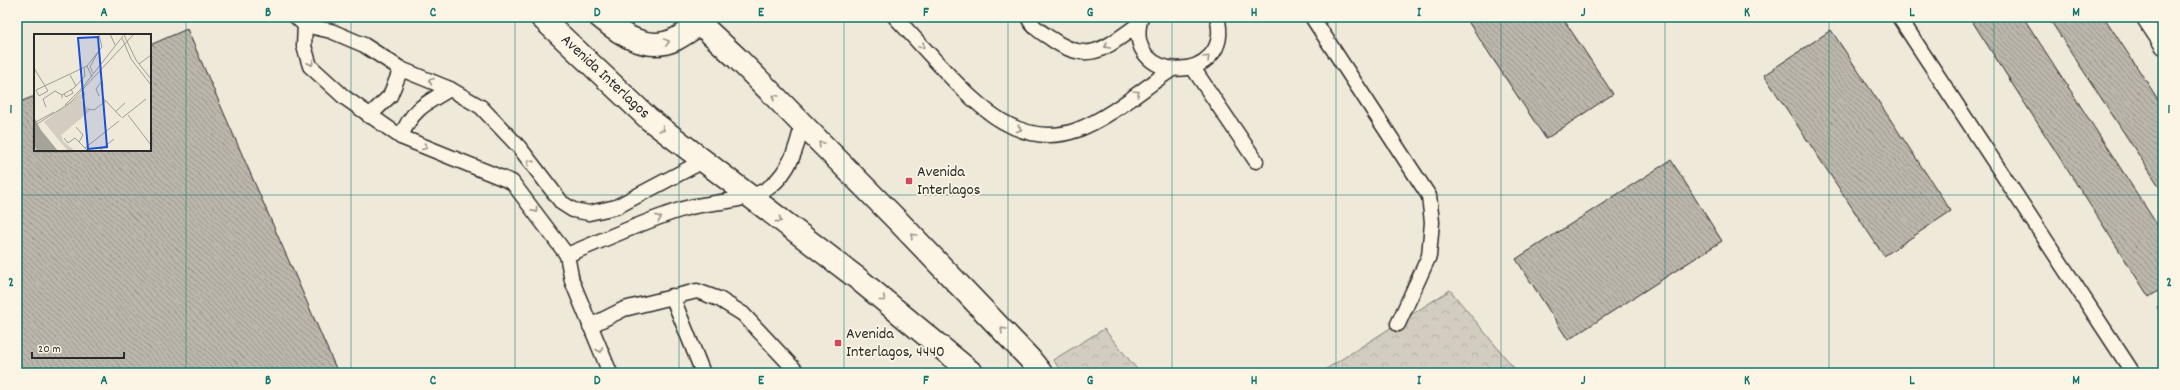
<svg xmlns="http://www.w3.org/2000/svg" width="2180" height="390" viewBox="0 0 2180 390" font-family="Dekko,sans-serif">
<defs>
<pattern id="forest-crowns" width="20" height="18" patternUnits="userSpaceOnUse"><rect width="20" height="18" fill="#d2cdc0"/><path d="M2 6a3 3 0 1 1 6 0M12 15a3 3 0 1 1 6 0" fill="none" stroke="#b4b0a5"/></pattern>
<pattern id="building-back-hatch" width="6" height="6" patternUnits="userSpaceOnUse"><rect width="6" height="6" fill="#bcb7ac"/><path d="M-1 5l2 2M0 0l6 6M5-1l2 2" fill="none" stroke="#99958c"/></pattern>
</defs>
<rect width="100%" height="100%" fill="#efe9da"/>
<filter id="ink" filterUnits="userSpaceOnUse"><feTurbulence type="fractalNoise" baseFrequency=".025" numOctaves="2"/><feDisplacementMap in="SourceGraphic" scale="8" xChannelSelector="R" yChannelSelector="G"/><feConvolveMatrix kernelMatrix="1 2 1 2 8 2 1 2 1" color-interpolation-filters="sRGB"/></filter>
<g filter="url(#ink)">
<g fill="url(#forest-crowns)" stroke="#7e7c76">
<path d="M1450,290L1518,373H1320Z"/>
<path d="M1104,329L1140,373H1063L1053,360Z"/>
</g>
<g fill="url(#building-back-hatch)" stroke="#2b2b2b">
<path d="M1465,17H1562L1613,94L1546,139Z"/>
<path d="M1978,17H2023L2163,234V288L2149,297L1972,21Z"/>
<path d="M2048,17H2104L2163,107V192Z"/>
<path d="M187,29L338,373H17V103L35,96V150H150V45Z"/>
<path d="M1831,30L1951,211L1884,256L1764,75Z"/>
<path d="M1671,160L1722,241L1568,340L1516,259Z"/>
<path d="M2163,302V315L2157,307Z"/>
</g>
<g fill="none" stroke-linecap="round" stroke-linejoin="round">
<g stroke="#2b2b2b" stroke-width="17">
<g id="lane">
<path d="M296,17L305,25L331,31L364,45L401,69L450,89L481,107L519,147L562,203L573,210L589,213L616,207L705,160"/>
<path d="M895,17C912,35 928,53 945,71C979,107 1021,150 1077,130C1111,117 1141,90 1171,70"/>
<path d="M1028,17C1032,27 1041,32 1050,38C1089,66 1105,48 1139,24"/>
<path d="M1141,17C1120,86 1236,86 1217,17"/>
<path d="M1312,17L1429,196L1432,222L1429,256L1398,324"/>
<path d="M1899,17L2133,373"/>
<path d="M2143,17L2163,47"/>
<path d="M305,25L304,46L310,66L344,97L401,137L512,182L567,255C606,239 644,221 683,209C709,201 750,203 771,186C790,170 797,148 802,125"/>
<path d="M1193,68L1256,161"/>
<path d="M369,116L390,96L401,69"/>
<path d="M401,137C411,110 426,103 450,89"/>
<path d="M567,255L572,281L610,373"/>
<path d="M672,296L703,373"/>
<path d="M590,326L624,309L697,291L719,299L743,314L798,373"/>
</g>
</g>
<g stroke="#2b2b2b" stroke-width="25">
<g id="primary">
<path d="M541,17L649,119L857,278L972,373"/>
<path d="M600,17C621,35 648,53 676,39C684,35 692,29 700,24"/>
<path d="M693,17L737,58L898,221L1030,359L1041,373"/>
</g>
</g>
<use href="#lane" stroke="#fcf5e5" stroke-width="14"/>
<use href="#primary" stroke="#fcf5e5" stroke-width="22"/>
</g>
<defs><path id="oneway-chevron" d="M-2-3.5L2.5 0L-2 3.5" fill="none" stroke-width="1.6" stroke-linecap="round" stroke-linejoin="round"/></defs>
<g stroke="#949088">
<use href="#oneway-chevron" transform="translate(667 42) rotate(-15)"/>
<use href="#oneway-chevron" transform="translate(922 46) rotate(47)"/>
<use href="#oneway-chevron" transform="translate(1107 46) rotate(150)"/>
<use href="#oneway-chevron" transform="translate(1207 58) rotate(-45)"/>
<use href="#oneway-chevron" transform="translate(311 63) rotate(63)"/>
<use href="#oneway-chevron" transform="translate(431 81) rotate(-157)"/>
<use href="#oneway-chevron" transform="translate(1137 93) rotate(-35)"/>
<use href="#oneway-chevron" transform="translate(775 97) rotate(-134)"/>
<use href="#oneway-chevron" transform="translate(662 129) rotate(36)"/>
<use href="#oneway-chevron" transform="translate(1019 129) rotate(18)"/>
<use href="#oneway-chevron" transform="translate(821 144) rotate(-135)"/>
<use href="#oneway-chevron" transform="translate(425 147) rotate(23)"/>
<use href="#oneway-chevron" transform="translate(530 162) rotate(-125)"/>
<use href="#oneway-chevron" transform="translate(535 210) rotate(54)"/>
<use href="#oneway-chevron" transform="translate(659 218) rotate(-20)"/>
<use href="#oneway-chevron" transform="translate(779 220) rotate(37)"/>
<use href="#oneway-chevron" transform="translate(913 236) rotate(-134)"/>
<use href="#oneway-chevron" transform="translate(883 299) rotate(38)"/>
<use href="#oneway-chevron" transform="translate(1003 330) rotate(-134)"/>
<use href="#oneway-chevron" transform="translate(600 350) rotate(68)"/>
</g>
</g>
<path fill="none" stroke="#0f766e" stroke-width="1" stroke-opacity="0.55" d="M186,17V373M351,17V373M515,17V373M679,17V373M844,17V373M1008,17V373M1172,17V373M1336,17V373M1501,17V373M1665,17V373M1829,17V373M1994,17V373M17,195H2163"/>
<g fill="#d1495b" stroke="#fcf5e5" stroke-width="1.5">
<rect x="905" y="177" width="8" height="8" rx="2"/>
<rect x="834" y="339" width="8" height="8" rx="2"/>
</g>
<g text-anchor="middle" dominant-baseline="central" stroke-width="3.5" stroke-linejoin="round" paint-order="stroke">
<g font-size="16" fill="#2b2b2b" stroke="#fcf5e5">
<text transform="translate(605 77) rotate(43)">Avenida Interlagos</text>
</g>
<g font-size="16" fill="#2b2b2b" stroke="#fcf5e5" text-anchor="start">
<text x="917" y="172">Avenida<tspan x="917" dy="18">Interlagos</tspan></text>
<text x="846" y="334">Avenida<tspan x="846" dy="18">Interlagos, 4440</tspan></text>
</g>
</g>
<g transform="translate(34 34)">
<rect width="117" height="117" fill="#efe9da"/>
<path d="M50,57L52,60L47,66L56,77L27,101L29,107L41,117H34L10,88Z" fill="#d2cdc0"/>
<path d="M0,83L7,96L24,117H3L0,111Z" fill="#a6a399"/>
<path fill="none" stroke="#a19d94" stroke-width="1" d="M76,0L81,11M90,1L102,26L117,45M88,4L97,25L117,51M105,30L117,21M0,34L14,57M66,38L69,52M59,39L56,33L64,18M36,41L42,52M58,43L53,32L68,13L65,0M14,57L5,62L2,56L53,32M30,60L32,63L39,59L37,55M65,62L62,55L68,47M28,64V61L40,54L51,42L50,34M69,64L87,83M31,71L49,53L89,2M12,73L9,65L21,57L28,61M54,75L60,76L72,67M81,78L91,69M94,81L117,111M88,84L112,65M0,89L20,78M0,92L36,69L100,0M42,93L49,101L45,108L54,117M30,104L34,109L41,104L45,108M51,114L85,87M65,117L80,105"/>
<path fill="#1d4ed8" fill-opacity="0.15" stroke="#1d4ed8" stroke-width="2" d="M64,3L73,113L54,115L44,4Z"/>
<rect width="117" height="117" fill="none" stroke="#2b2b2b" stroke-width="2"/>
</g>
<rect width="2180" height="390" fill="none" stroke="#fcf5e5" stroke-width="44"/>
<path d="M32 352v6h92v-6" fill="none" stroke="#2b2b2b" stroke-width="2"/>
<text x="38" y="352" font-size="12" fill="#2b2b2b" stroke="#fcf5e5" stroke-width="3" paint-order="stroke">20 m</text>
<rect x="22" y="22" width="2136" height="346" fill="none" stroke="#0f766e" stroke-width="1.5"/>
<g font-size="13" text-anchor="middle" font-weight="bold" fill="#0f766e">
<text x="104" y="16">A</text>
<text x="268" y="16">B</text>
<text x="433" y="16">C</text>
<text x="597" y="16">D</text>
<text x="761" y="16">E</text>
<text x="926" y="16">F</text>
<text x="1090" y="16">G</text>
<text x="1254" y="16">H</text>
<text x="1419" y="16">I</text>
<text x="1583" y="16">J</text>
<text x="1747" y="16">K</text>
<text x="1912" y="16">L</text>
<text x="2076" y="16">M</text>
<text x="11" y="113">1</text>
<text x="2169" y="113">1</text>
<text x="11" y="286">2</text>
<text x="2169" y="286">2</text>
<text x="104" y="384">A</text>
<text x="268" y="384">B</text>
<text x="433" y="384">C</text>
<text x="597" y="384">D</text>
<text x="761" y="384">E</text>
<text x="926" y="384">F</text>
<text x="1090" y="384">G</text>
<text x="1254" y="384">H</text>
<text x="1419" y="384">I</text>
<text x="1583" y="384">J</text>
<text x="1747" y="384">K</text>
<text x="1912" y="384">L</text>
<text x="2076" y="384">M</text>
</g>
</svg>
